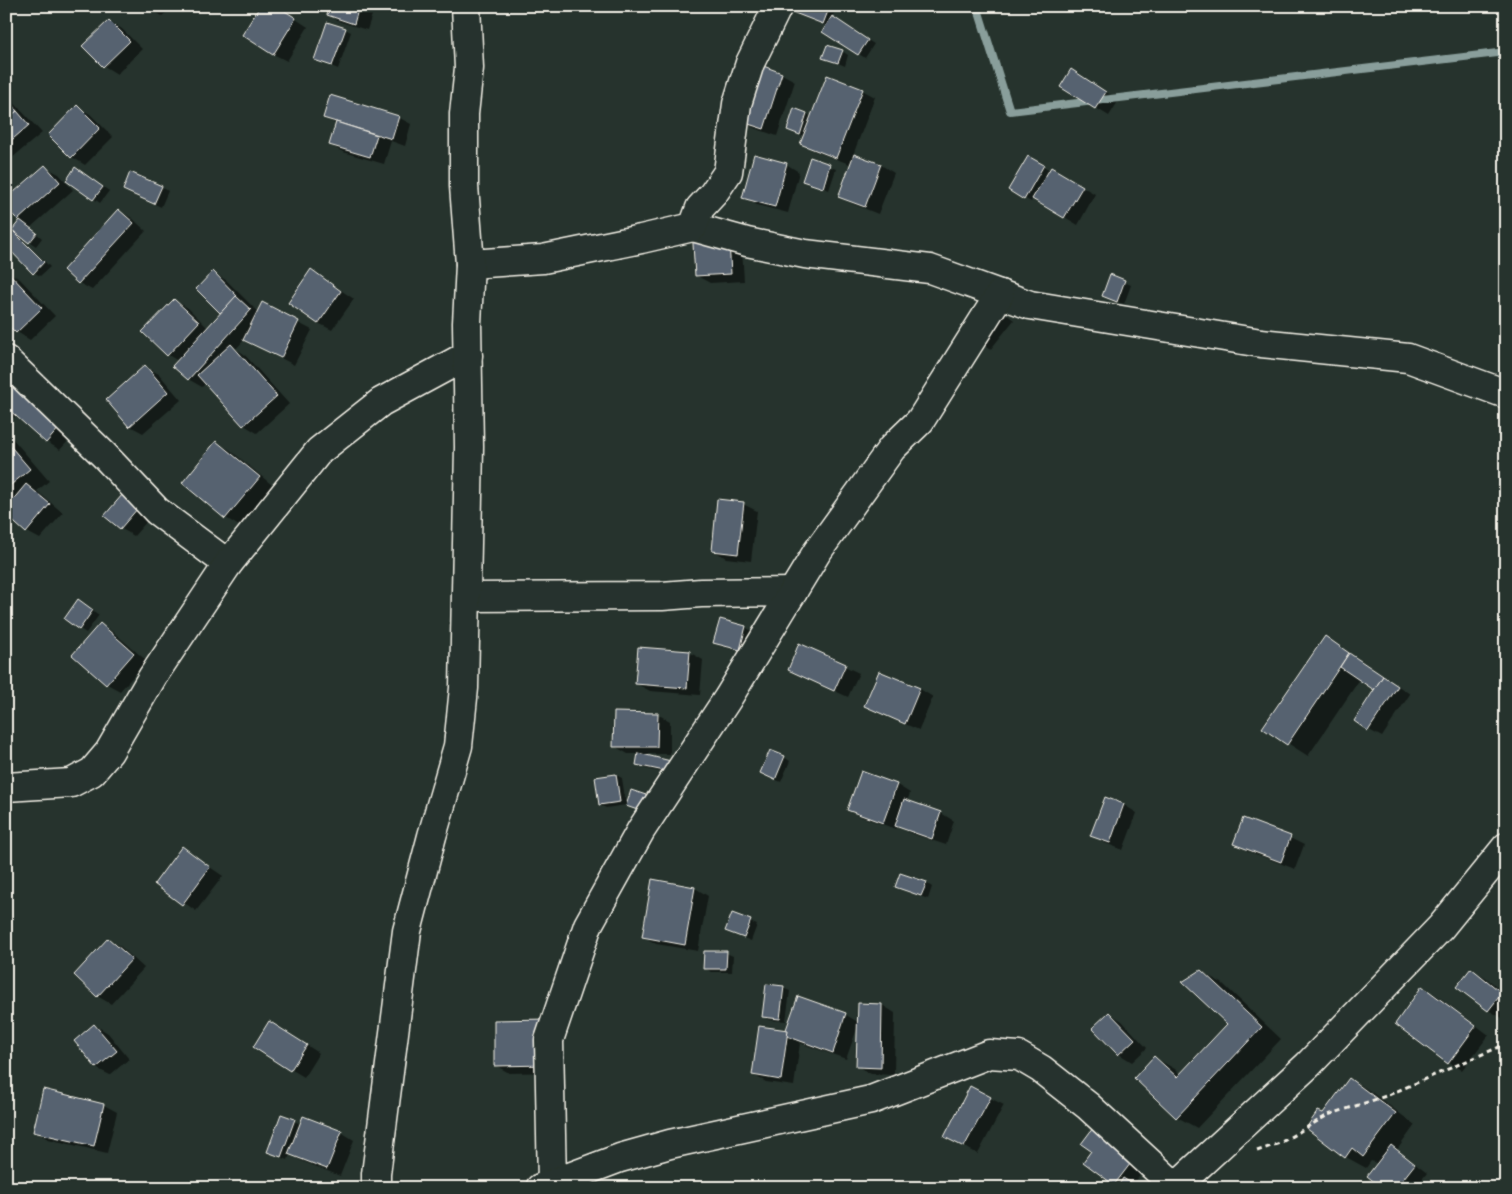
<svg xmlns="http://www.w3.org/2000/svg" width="1512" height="1194" viewBox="0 0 1512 1194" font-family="Dekko,sans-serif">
<rect width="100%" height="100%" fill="#26332d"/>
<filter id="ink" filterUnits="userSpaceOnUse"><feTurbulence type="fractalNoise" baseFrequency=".02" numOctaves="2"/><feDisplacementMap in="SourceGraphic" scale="10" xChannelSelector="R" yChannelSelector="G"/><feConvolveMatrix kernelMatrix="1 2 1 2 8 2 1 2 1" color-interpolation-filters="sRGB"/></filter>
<g filter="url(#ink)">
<g fill="#0007">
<path d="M147,6H174L162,16Z"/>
<path d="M276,6L308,27L287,61L273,54Z"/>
<path d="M331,6H375L367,30L341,22L328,15Z"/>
<path d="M796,6H837L832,18L874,44L865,58L824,31L827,26L800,15Z"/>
<path d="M109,21L122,29L142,49L117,74L104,66L84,46Z"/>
<path d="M345,29L351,32L338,69L315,59Z"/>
<path d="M842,51L848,55L845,66L824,57Z"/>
<path d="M758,66L782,74L795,81L777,136L754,128L740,120Z"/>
<path d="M1084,79L1119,100L1109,116L1061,87Z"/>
<path d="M862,90L875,97L853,155L881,165L894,173L878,214L853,204L840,197L852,165L815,151L802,144L805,137L788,130L807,114L812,117Z"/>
<path d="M6,94L42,133L6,163Z"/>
<path d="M77,107L90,114L113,137L85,165L72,157L50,135Z"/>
<path d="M398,117L411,124L405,146L391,141L384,164L343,152L330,145L336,124L325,118Z"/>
<path d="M1029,158L1050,170L1051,168L1095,194L1078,225L1033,198L1031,202L1010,190Z"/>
<path d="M811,159L836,169L829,190L804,180Z"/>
<path d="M786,164L799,172L788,213L757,205L743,197Z"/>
<path d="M45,167L59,174L73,190L30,228L42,238L36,246L22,237L21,238L50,267L40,276L34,272L6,237L21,221L18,219Z"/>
<path d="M82,172L109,191L100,203L68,180Z"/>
<path d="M162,187L168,191L161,207L124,190Z"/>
<path d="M119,211L132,218L146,231L92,290L79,283Z"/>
<path d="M741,234L744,281L710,283L697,276Z"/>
<path d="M6,271L20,279L55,316L30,340L17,332Z"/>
<path d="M312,271L354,299L332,330L318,323Z"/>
<path d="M213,273L226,280L258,312L262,304L312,330L294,365L245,339L236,349L244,354L289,404L257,433L244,425L206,383L202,387L188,379L178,361L168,355L174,300L188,308L208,328L222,313L198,289Z"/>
<path d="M1110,276L1131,285L1124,304L1109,299Z"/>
<path d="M1001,310L1014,320L990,350L971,335Z"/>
<path d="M145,367L159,374L181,400L143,433L130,426Z"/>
<path d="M6,389L79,429L60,450L47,442L17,415L9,422L6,420Z"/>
<path d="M6,431L49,481L37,491L63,513L40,539L27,532L8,515L6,516Z"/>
<path d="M217,443L230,450L272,485L239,526L226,518L183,483Z"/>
<path d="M163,503L134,536L120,528L106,516Z"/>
<path d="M743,504L757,511L751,561L726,558L713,550Z"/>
<path d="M84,604L99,615L86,633L65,619Z"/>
<path d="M100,624L113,632L147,661L120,691L107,684L74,654Z"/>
<path d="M745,627L752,631L746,652L721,646L715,642Z"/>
<path d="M1325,638L1345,650L1410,694L1382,737L1369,730L1376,690L1360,679L1308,756L1264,728Z"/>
<path d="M800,645L859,673L848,697L789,670Z"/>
<path d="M689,652L703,660L700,695L650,691L637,684Z"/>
<path d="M880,672L920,689L933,697L919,730L879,713L865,706Z"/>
<path d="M657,714L670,721V754H628L614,746Z"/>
<path d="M784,757L790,761L781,782L768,776Z"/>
<path d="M671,762L675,775L643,768L637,764Z"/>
<path d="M616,775L622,778L626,805L606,808L600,805Z"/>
<path d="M897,785L910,793L907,802L941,813L954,821L946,845L910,833L898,826L896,829L862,817L848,809Z"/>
<path d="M1106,799L1124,805L1137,813L1123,850L1105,843L1092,836Z"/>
<path d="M1244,820L1290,838L1304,845L1295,869L1248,851L1235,843Z"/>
<path d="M182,848L223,876L196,911L156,883Z"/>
<path d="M926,883L932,887L928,899L903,890Z"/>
<path d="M695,888L708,896L698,951L656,944L643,936Z"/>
<path d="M733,915L757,925L751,941L727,931Z"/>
<path d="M108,939L121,947L144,968L111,1004L97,996Z"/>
<path d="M726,953L733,956L732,972H711L705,968Z"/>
<path d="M1471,970L1485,977L1506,994V1013L1502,1018L1488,1010Z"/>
<path d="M1201,972L1222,983L1281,1039L1197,1128L1177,1117L1155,1058L1175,1069L1181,1075L1229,1024Z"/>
<path d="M783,988L790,991L786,1021L769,1020L763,1016Z"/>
<path d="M1423,988L1436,995L1489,1035L1462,1070L1449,1063L1396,1024Z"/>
<path d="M799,998L846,1015L858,1022L882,1005L895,1013L894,1075L871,1074L857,1066L858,1026L846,1059L800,1043L794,1086L766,1082L753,1075L787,1031Z"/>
<path d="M1109,1013L1122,1021L1147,1048L1132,1062L1119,1054L1094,1028Z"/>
<path d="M495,1022L562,1072L509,1073L495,1065Z"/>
<path d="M95,1025L108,1033L129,1059L110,1075L96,1068Z"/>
<path d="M283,1030L319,1053L304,1077L254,1047Z"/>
<path d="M1350,1079L1370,1091L1415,1125L1397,1150L1427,1173L1415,1188H1384L1378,1164L1371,1161L1366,1168L1346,1157L1323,1115Z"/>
<path d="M44,1091L104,1105L117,1112L107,1153L48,1139L35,1131Z"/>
<path d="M990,1098L1004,1105L978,1154L959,1144Z"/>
<path d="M282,1116L301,1124L341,1132L354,1140L340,1176L302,1161L290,1154L288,1160L269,1152Z"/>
<path d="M1085,1162L1149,1163L1133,1185L1136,1188H1118L1119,1186Z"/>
<path d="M1072,1183L1081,1188H1069Z"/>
</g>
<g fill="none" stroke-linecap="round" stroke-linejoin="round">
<path stroke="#899e9b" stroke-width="8" d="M977,6L1010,111L1506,52"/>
</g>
<g fill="#56626f" stroke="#f4f1e8">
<path d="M260,6H277L296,18L273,55L242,35Z"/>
<path d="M329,6H359L354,24L327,15Z"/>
<path d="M794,6H830L823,24L792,12Z"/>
<path d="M832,16L868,40L858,55L822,32Z"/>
<path d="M109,20L130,41L103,67L82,46Z"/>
<path d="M327,22L346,28L332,66L314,60Z"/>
<path d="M827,45L843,50L838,63L822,58Z"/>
<path d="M758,64L782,73L764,129L739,121Z"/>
<path d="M1071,69L1106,92L1095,109L1060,87Z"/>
<path d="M827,75L863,89L836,158L800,144Z"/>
<path d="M330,95L399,116L392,139L323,118Z"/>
<path d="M6,98L17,111L6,120Z"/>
<path d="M77,105L100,128L71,158L48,135Z"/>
<path d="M794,108L807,113L800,135L787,130Z"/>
<path d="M17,111L29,125L6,145V120Z"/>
<path d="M336,122L377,135L370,157L329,145Z"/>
<path d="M754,154L787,163L775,207L742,198Z"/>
<path d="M854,154L881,164L865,207L838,197Z"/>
<path d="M1028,156L1044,165L1024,200L1008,190Z"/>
<path d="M810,157L830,164L823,188L802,181Z"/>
<path d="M45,165L60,182L18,220L6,208V199Z"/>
<path d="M75,167L103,187L93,200L66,181Z"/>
<path d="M1051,167L1083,186L1064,218L1032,199Z"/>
<path d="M130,172L162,186L154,204L123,190Z"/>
<path d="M118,209L134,223L78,284L63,270Z"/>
<path d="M20,220L37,233L29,243L12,230Z"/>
<path d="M728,225L731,274L695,276L692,228Z"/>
<path d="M12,230L44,262L33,274L6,246V236Z"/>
<path d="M311,269L341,291L318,324L288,303Z"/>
<path d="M6,270L42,308L16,333L6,323Z"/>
<path d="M213,271L237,296L220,313L196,289Z"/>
<path d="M1110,274L1125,280L1117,302L1102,296Z"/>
<path d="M236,296L251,310L188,380L172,366Z"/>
<path d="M174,299L199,322L167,356L142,332Z"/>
<path d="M262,302L299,321L281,358L243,340Z"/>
<path d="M231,344L277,396L243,426L197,375Z"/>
<path d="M145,365L168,392L129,427L106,400Z"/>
<path d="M17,375L66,420L46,443L6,407V388Z"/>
<path d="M6,441L30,469L6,489Z"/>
<path d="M216,441L260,477L225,519L182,483Z"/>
<path d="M135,480L150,494L120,529L104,516Z"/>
<path d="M26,484L50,504L26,533L6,515V508Z"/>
<path d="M717,499L744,502L738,554L712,551Z"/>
<path d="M78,599L93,610L79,630L64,619Z"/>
<path d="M720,619L746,626L740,650L713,643Z"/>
<path d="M100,623L134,653L106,685L72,655Z"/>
<path d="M1325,636L1349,653L1287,745L1262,728Z"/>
<path d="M799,643L846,664L834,691L788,670Z"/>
<path d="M638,647L690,651L687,688L635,684Z"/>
<path d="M1349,653L1383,676L1374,690L1340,667Z"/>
<path d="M879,671L920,688L905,724L864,706Z"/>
<path d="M1383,676L1398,686L1368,731L1354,721Z"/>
<path d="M614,712L658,713L657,747H613Z"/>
<path d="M770,750L785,756L775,780L760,773Z"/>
<path d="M638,753L671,761L669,772L636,765Z"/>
<path d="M861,771L897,784L883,823L847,810Z"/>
<path d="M616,774L620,802L599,805L595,777Z"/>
<path d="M631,790L652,797L646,813L626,806Z"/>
<path d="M1105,797L1124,804L1110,843L1090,836Z"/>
<path d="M904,799L941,812L932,839L895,826Z"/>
<path d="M1243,818L1291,836L1281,862L1233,844Z"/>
<path d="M182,846L210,867L182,905L154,884Z"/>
<path d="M900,873L927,882L921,896L895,887Z"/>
<path d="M652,879L695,887L685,945L642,937Z"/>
<path d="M732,913L751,920L744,938L725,931Z"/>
<path d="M108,938L132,959L97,997L74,975Z"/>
<path d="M704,951H727L726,969H703Z"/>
<path d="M1471,968L1502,993L1488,1011L1456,987Z"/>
<path d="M1201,970L1262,1027L1176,1118L1134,1078L1154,1056L1177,1077L1227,1024L1182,982Z"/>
<path d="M766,984L784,986L780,1019L762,1017Z"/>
<path d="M1422,986L1476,1026L1448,1064L1395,1024Z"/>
<path d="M798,996L846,1013L833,1053L784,1035Z"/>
<path d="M858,1003L882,1004L881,1068L856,1067Z"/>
<path d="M1109,1012L1135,1039L1118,1055L1092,1028Z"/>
<path d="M548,1019L549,1065L494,1066V1020Z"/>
<path d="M269,1021L307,1045L290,1071L253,1047Z"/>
<path d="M94,1024L117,1051L96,1068L74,1041Z"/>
<path d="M759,1026L788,1030L781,1080L752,1075Z"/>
<path d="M1349,1078L1396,1113L1363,1157L1352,1148L1345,1158L1306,1128L1318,1111L1323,1113Z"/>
<path d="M970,1086L991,1097L964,1147L944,1137Z"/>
<path d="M43,1089L104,1104L94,1146L33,1132Z"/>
<path d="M281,1114L295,1119L281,1157L267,1152Z"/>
<path d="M303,1116L342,1131L327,1169L288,1154Z"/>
<path d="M1096,1124L1137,1155L1114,1185L1083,1162L1091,1151L1081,1144Z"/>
<path d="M1391,1145L1415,1164L1396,1188H1382L1367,1176Z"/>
<path d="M1123,1178L1136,1186L1135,1188H1117Z"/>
</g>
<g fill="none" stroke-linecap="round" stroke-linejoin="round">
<g stroke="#f4f1e8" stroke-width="31">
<g id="street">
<path d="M693,227L747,242L805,254L930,269L1030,305L1261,343L1408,358L1506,394"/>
<path d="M470,264L543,259L641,239L693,227L700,208L713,194L728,172L737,104L750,63L778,6"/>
<path d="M6,360L104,455L157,511L228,564"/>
<path d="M467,597L662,596L701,593L793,592"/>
<path d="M6,787L71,783L92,772L109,752L153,676L228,564L319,451L381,402L468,355"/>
<path d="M552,1182L549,1040L588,925L641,830L728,698L817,552L892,448L920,421L1000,294"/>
<path d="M376,1188V1174L407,931L432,836L458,746L464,688L469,447L467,323L470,264L464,186V114L469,68L466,6"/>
<path d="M540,1188L620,1158L670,1144L871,1100L989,1054L1019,1056L1041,1069L1088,1106L1177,1188"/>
<path d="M1174,1188L1308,1065L1441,927L1506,847"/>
</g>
</g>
<path stroke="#f4f1e8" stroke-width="3" stroke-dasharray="5 4" stroke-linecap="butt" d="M1257,1151L1280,1143L1328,1115L1386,1096L1506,1044"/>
<use href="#street" stroke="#26332d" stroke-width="28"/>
</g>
</g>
<rect width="1512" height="1194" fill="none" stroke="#26332d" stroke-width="25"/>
<rect x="12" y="12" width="1487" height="1169" fill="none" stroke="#f4f1e8" stroke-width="2" filter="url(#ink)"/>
</svg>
